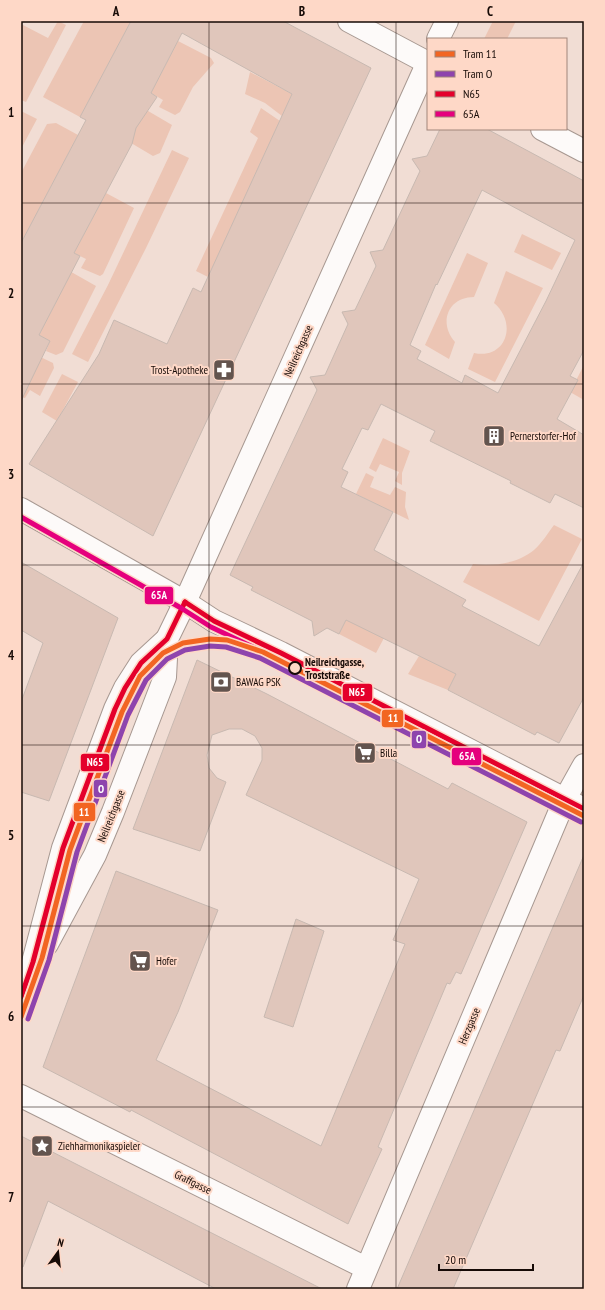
<svg xmlns="http://www.w3.org/2000/svg" width="605" height="1310" viewBox="0 0 605 1310" font-family="'PT Sans Narrow',sans-serif">
<rect width="100%" height="100%" fill="#f1ddd4"/>
<g fill="#ecc5b4">
<path d="M58,21L66,25L26,102L21,100V24L48,38Z"/>
<path d="M84,21H131L80,117L43,97Z"/>
<path d="M493,21H516L507,39H484Z"/>
<path d="M178,41L211,58L214,63L193,87L180,112L175,115L159,107L163,100L151,93Z"/>
<path d="M250,72L292,94L282,116L265,103L245,94Z"/>
<path d="M143,108L172,125L160,153L153,156L126,140Z"/>
<path d="M261,108L280,121L208,277L196,271L258,138L250,132Z"/>
<path d="M21,111L37,119L21,149Z"/>
<path d="M56,123L78,135L21,243V173L47,124Z"/>
<path d="M172,150L189,158L146,248L88,362L72,354L108,285Z"/>
<path d="M106,193L134,208L103,274L100,276L81,268L86,259L74,253Z"/>
<path d="M522,234L561,253L552,270L514,252Z"/>
<path d="M467,253L488,263L474,297C448,297 438,323 455,342L449,359L425,345Z"/>
<path d="M66,269L96,286L63,352L56,355L46,351L50,341L39,335L56,302Z"/>
<path d="M506,271L543,288L495,382L468,369L474,353C506,360 518,323 494,303Z"/>
<path d="M30,352L53,363L54,368L40,396L30,390L25,398L21,397V368Z"/>
<path d="M584,365V400L570,392Z"/>
<path d="M62,374L78,382L57,421L42,412Z"/>
<path d="M383,438L410,451L402,473V485L395,481L399,472L380,464L376,472L369,468Z"/>
<path d="M366,473L374,477L370,487L390,495L395,487L406,492L405,507L409,520L356,494Z"/>
<path d="M554,525L582,539L539,621L463,582L473,564C494,566 517,564 534,550C542,543 548,533 554,525Z"/>
<path d="M349,614L384,638L376,653L339,634Z"/>
<path d="M419,656L458,670L448,690L408,674Z"/>
</g>
<g fill="#e0c6bb" stroke="#c8b9b1" fill-rule="evenodd">
<path d="M131,21H283L371,68L153,536L29,464L99,354L114,320L167,344L193,288L201,292L292,94L182,33L151,93L157,97L136,128L132,144L74,253L80,256L39,335L50,341L21,401V243L86,120L80,117Z"/>
<path d="M440,129H487L584,181V350L570,376L578,380L557,419L584,435V508L555,494L550,503L510,483L511,481L430,441L435,431L381,404L368,430L362,428L342,469L348,472L341,487L393,512L374,550L466,600L462,606L539,646L584,562V697L559,743L537,732L535,735L448,690L456,674L346,620L339,634L327,628L314,636L312,621L251,590L253,587L230,575L317,390L310,377L325,375L348,324L342,312L355,310L376,266L370,252L383,250L420,171L412,159L427,156ZM482,190L575,240L546,301L498,393L465,375L462,383L417,359L421,351L410,345L436,284L437,285Z"/>
<path d="M21,562L118,618L49,801L21,792V702L43,643L21,630Z"/>
<path d="M197,660L267,694L448,789L452,783L527,822L461,974L456,972L450,984L447,983L378,1147L382,1149L348,1224L131,1110L130,1112L43,1067L116,871L218,910L178,1012L156,1060L321,1146L405,944L393,940L419,879L246,795L262,760V748L255,736L242,729H229L212,735L207,755L209,768L217,778L226,782L200,851L133,829Z"/>
<path d="M584,855V995L560,1051L556,1050L453,1289H397Z"/>
<path d="M296,919L324,931L293,1027L264,1017Z"/>
<path d="M21,1136L129,1191L322,1289H216L48,1201L23,1267H21Z"/>
</g>
<g fill="none" stroke-linecap="round" stroke-linejoin="round">
<g stroke="#a79891" stroke-width="24">
<g id="minor">
<path d="M349,21L428,63"/>
<path d="M542,129L584,151"/>
<path d="M21,1096L366,1268"/>
<path d="M358,1289L565,799L584,765"/>
</g>
</g>
<g stroke="#a79891" stroke-width="24">
<g id="tertiary">
<path d="M438,39L447,21"/>
<path d="M21,509L185,602L214,621L281,653L584,809"/>
<path d="M47,944L95,855L113,812L165,677L167,639"/>
<path d="M21,997L33,962L63,848L115,709L125,688L141,663L167,639L185,602L428,62"/>
</g>
</g>
<use href="#minor" stroke="#fdfaf9" stroke-width="22"/>
<use href="#tertiary" stroke="#fdfaf9" stroke-width="22"/>
<g stroke="#fed8c7" stroke-width="8">
<g id="bus-1">
<path d="M185,602L214,621L281,653L584,809"/>
<path d="M21,997L33,962L63,848L115,709L125,688L141,663L167,639L185,602"/>
</g>
</g>
<g stroke="#fed8c7" stroke-width="8">
<path id="bus-2" d="M21,517L181,608L211,627L278,659L581,815"/>
</g>
<use href="#bus-1" stroke="#e4002b" stroke-width="5"/>
<use href="#bus-2" stroke="#e5007d" stroke-width="5"/>
<g stroke="#fed8c7" stroke-width="8">
<path id="tram-1" d="M21,1017L42,958L70,850L122,712L140,676L163,653L183,643L210,639L227,640L263,652L584,816"/>
</g>
<g stroke="#fed8c7" stroke-width="8">
<path id="tram-2" d="M28,1019L49,960L77,852L128,715L146,680L167,659L185,650L210,646L226,647L260,658L581,822"/>
</g>
<use href="#tram-1" stroke="#f26522" stroke-width="5"/>
<use href="#tram-2" stroke="#8e44ad" stroke-width="5"/>
</g>
<path fill="none" stroke="#160a06" stroke-width="1" stroke-opacity="0.55" d="M209,21V1289M396,21V1289M21,203H584M21,384H584M21,565H584M21,745H584M21,926H584M21,1107H584"/>
<defs>
<g id="pharmacy-square" transform="scale(1.15)"><rect x="-9" y="-9" width="18" height="18" rx="4" fill="#63544e" stroke="#fed8c7"/><path d="M-2-6h4v4h4v4h-4v4h-4v-4h-4v-4h4Z" fill="#fff"/></g>
<g id="building-square" transform="scale(1.15)"><rect x="-9" y="-9" width="18" height="18" rx="4" fill="#63544e" stroke="#fed8c7"/><path d="M-4-6H4V6H1V3H-1V6H-4ZM-2.5-4.3h1.7v1.8h-1.7ZM.8-4.3h1.7v1.8H.8ZM-2.5-1h1.7V.8h-1.7ZM.8-1h1.7V.8H.8Z" fill="#fff"/></g>
<g id="bank-square" transform="scale(1.15)"><rect x="-9" y="-9" width="18" height="18" rx="4" fill="#63544e" stroke="#fed8c7"/><path d="M-6-4H6V4H-6ZM0-2.3a2.3 2.3 0 1 0 0 4.6a2.3 2.3 0 1 0 0-4.6Z" fill="#fff"/></g>
<g id="supermarket-square" transform="scale(1.15)"><rect x="-9" y="-9" width="18" height="18" rx="4" fill="#63544e" stroke="#fed8c7"/><path d="M-6-5.5h2.5l.6 2H6L4.5 2H-2.5L-4.4-4H-6ZM-1.5 3.2a1.3 1.3 0 1 0 .1 0ZM3 3.2a1.3 1.3 0 1 0 .1 0Z" fill="#fff"/></g>
<g id="sight-square" transform="scale(1.15)"><rect x="-9" y="-9" width="18" height="18" rx="4" fill="#63544e" stroke="#fed8c7"/><path d="M0-6L1.8-2.2L6-1.7L2.9 1.2L3.7 5.4L0 3.3L-3.7 5.4L-2.9 1.2L-6-1.7L-1.8-2.2Z" fill="#fff"/></g>
</defs>
<g fill-rule="evenodd">
<use href="#pharmacy-square" x="224" y="370"/>
<use href="#building-square" x="494" y="436"/>
<use href="#bank-square" x="221" y="682"/>
<use href="#supermarket-square" x="365" y="753"/>
<use href="#supermarket-square" x="140" y="961"/>
<use href="#sight-square" x="42" y="1146"/>
</g>
<circle fill="#fed8c7" stroke="#160a06" stroke-width="2" cx="295" cy="668" r="6"/>
<g text-anchor="middle" dominant-baseline="central" stroke-width="4" stroke-linejoin="round" paint-order="stroke">
<g font-size="11" fill="#160a06" stroke="#fed8c7">
<text transform="translate(298 351) rotate(-66)">Neilreichgasse</text>
<text transform="translate(111 816) rotate(-68)">Neilreichgasse</text>
<text transform="translate(469 1026) rotate(-67)">Herzgasse</text>
<text transform="translate(193 1182) rotate(26)">Graffgasse</text>
</g>
<g font-size="11" fill="#160a06" stroke="#fed8c7" text-anchor="start">
<text x="208" y="370" text-anchor="end">Trost-Apotheke</text>
<text x="510" y="436">Pernerstorfer-Hof</text>
<text x="236" y="682">BAWAG PSK</text>
<text x="380" y="753">Billa</text>
<text x="156" y="961">Hofer</text>
<text x="58" y="1146">Ziehharmonikaspieler</text>
</g>
<g font-size="11" font-weight="bold" fill="#160a06" stroke="#fed8c7" text-anchor="start">
<text x="305" y="662">Neilreichgasse,<tspan x="305" dy="13">Troststraße</tspan></text>
</g>
</g>
<g stroke="#fed8c7" stroke-width="1.5">
<rect x="144" y="586" width="30" height="19" rx="4" fill="#e5007d"/>
<rect x="342" y="683" width="31" height="19" rx="4" fill="#e4002b"/>
<rect x="381" y="709" width="23" height="19" rx="4" fill="#f26522"/>
<rect x="411" y="730" width="16" height="19" rx="4" fill="#8e44ad"/>
<rect x="451" y="747" width="31" height="19" rx="4" fill="#e5007d"/>
<rect x="80" y="753" width="30" height="19" rx="4" fill="#e4002b"/>
<rect x="93" y="779" width="15" height="19" rx="4" fill="#8e44ad"/>
<rect x="73" y="802" width="23" height="20" rx="4" fill="#f26522"/>
</g>
<g font-size="11" text-anchor="middle" font-weight="bold" fill="#fff">
<text x="159" y="599">65A</text>
<text x="357" y="696">N65</text>
<text x="393" y="722">11</text>
<text x="419" y="743">O</text>
<text x="467" y="760">65A</text>
<text x="95" y="766">N65</text>
<text x="101" y="793">O</text>
<text x="84" y="816">11</text>
</g>
<rect width="605" height="1310" fill="none" stroke="#fed8c7" stroke-width="44"/>
<rect x="427" y="38" width="140" height="92" fill="#fed8c7" stroke="#a1867a"/>
<rect x="435" y="51" width="20" height="6" fill="#f26522" stroke="#a1867a"/>
<text x="463" y="58" font-size="12" fill="#160a06">Tram 11</text>
<rect x="435" y="71" width="20" height="6" fill="#8e44ad" stroke="#a1867a"/>
<text x="463" y="78" font-size="12" fill="#160a06">Tram O</text>
<rect x="435" y="91" width="20" height="6" fill="#e4002b" stroke="#a1867a"/>
<text x="463" y="98" font-size="12" fill="#160a06">N65</text>
<rect x="435" y="111" width="20" height="6" fill="#e5007d" stroke="#a1867a"/>
<text x="463" y="118" font-size="12" fill="#160a06">65A</text>
<g transform="translate(58 1252) rotate(15)" stroke="#fed8c7" stroke-width="3" paint-order="stroke">
<path d="M0-3L7 15L0 10L-7 15Z" fill="#160a06"/>
<text y="-6" font-size="11" font-weight="bold" text-anchor="middle" fill="#160a06">N</text>
</g>
<path d="M439 1264v6h94v-6" fill="none" stroke="#160a06" stroke-width="2"/>
<text x="445" y="1264" font-size="12" fill="#160a06" stroke="#fed8c7" stroke-width="3" paint-order="stroke">20 m</text>
<rect x="22" y="22" width="561" height="1266" fill="none" stroke="#160a06" stroke-width="1.5"/>
<g font-size="13" text-anchor="middle" font-weight="bold" fill="#160a06">
<text x="116" y="16">A</text>
<text x="302" y="16">B</text>
<text x="490" y="16">C</text>
<text x="11" y="117">1</text>
<text x="11" y="298">2</text>
<text x="11" y="479">3</text>
<text x="11" y="660">4</text>
<text x="11" y="840">5</text>
<text x="11" y="1021">6</text>
<text x="11" y="1202">7</text>
</g>
</svg>
